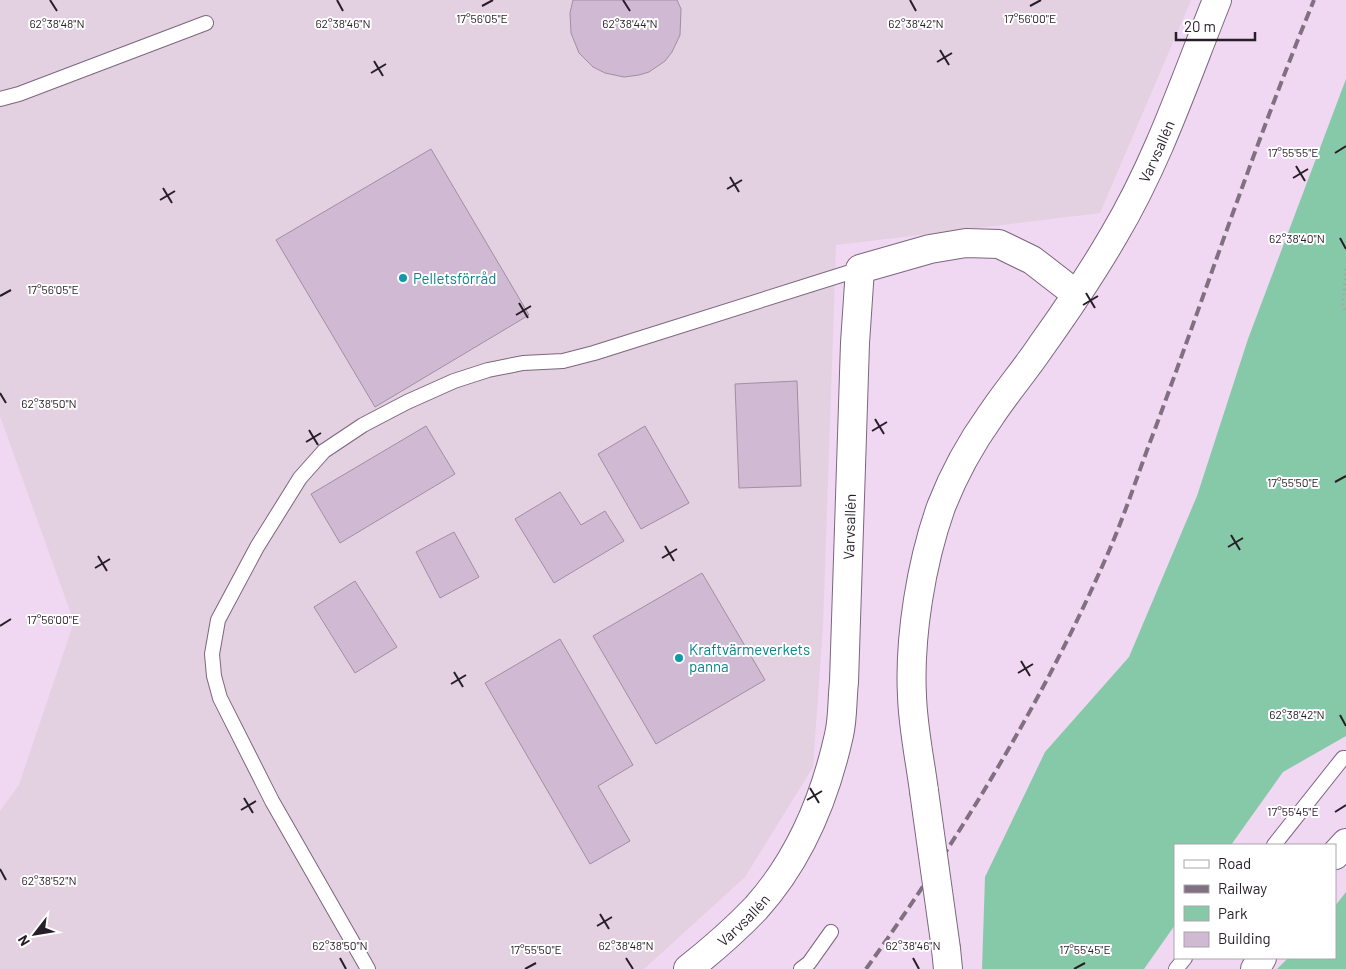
<svg xmlns="http://www.w3.org/2000/svg" width="1346" height="969" viewBox="0 0 1346 969" font-family="Barlow,sans-serif">
<rect width="100%" height="100%" fill="#f0d7f2"/>
<path fill="#e3d0e0" d="M0,0H1191L1100,213L836,245L823,625L813,767L745,877L644,969H0V811L19,785L74,622L0,416Z"/>
<g fill="#86c9a9">
<path d="M1346,79V736L1283,772L1231,845H1175V925L1144,969H982L985,877L1045,752L1129,657L1197,496L1248,339Z"/>
<path d="M1346,892V969H1277L1288,958H1335V906Z"/>
</g>
<g fill="#d0b9d2" stroke="#a38da5">
<path d="M573,0H677L681,9L680,35L672,52L665,61L649,72L639,75L624,77L605,73L593,67L579,53L571,33L570,13Z"/>
<path d="M431,149L529,315L375,407L276,240Z"/>
<path d="M797,381L801,486L739,488L735,384Z"/>
<path d="M426,426L455,474L340,543L311,494Z"/>
<path d="M645,426L689,503L641,529L598,454Z"/>
<path d="M560,492L581,525L605,511L624,541L554,583L515,519Z"/>
<path d="M454,532L479,577L440,598L416,552Z"/>
<path d="M702,573L765,680L656,744L593,636Z"/>
<path d="M355,581L397,647L355,673L314,607Z"/>
<path d="M560,639L633,765L598,786L630,841L590,864L485,683Z"/>
</g>
<g fill="none" stroke-linecap="round" stroke-linejoin="round">
<g stroke="#7c667e" stroke-width="16">
<g id="service">
<path d="M0,99L19,94L206,23"/>
<path d="M1274,845L1343,758H1346"/>
<path d="M368,969L272,801L220,698L214,676L212,654L218,620L257,547L300,478L324,451L363,425L407,402L454,381L488,370L523,363L563,361L594,353L860,269"/>
<path d="M801,969L809,963L831,932"/>
<path d="M1176,969L1185,958"/>
</g>
</g>
<g stroke="#7c667e" stroke-width="30">
<g id="minor">
<path d="M1335,855L1346,843"/>
<path id="s1" d="M688,969C712,950 735,930 756,908C800,859 825,798 839,735C843,718 842,699 844,682L855,343L860,269L930,249L966,243L999,244L1032,260L1076,294"/>
<path d="M1255,969L1262,958"/>
</g>
</g>
<g stroke="#7c667e" stroke-width="30">
<g id="tertiary">
<path id="s2" d="M924,791C920,760 913,728 912,696C909,638 921,563 941,507C953,476 971,443 991,415C1007,391 1026,369 1042,345C1067,310 1092,273 1114,235C1158,161 1185,80 1217,0"/>
<path d="M946,949L948,969"/>
</g>
</g>
<path stroke="#ae9aaf" stroke-width="3" stroke-dasharray="1 4" stroke-linecap="butt" d="M1346,269L1343,304L1346,313"/>
<use href="#service" stroke="#fff" stroke-width="14"/>
<use href="#minor" stroke="#fff" stroke-width="28"/>
<use href="#tertiary" stroke="#fff" stroke-width="28"/>
<path stroke="#807081" stroke-width="4" stroke-dasharray="10 5" stroke-linecap="butt" d="M866,969C958,840 1041,705 1105,560C1124,518 1138,473 1155,429C1208,286 1256,141 1314,0"/>
<g stroke="#7c667e" stroke-width="30" stroke-linecap="butt">
<path id="tertiary-bridge" d="M924,791L946,949"/>
</g>
<use href="#tertiary-bridge" stroke="#fff" stroke-width="28"/>
</g>
<path fill="none" stroke="#271e27" stroke-width="2" d="M50,0L57,11M337,0L343,11M623,0L630,11M910,0L916,11M482,6L493,0M1030,6L1041,0M940,50L949,65M374,61L383,76M937,62L952,53M371,73L386,64M1335,153L1346,146M1296,166L1305,181M730,177L739,192M1293,178L1308,169M163,188L172,203M727,189L742,180M160,200L175,191M1340,238L1346,249M1086,293L1095,308M0,296L11,290M519,303L528,318M1083,305L1098,296M516,315L531,306M0,393L6,403M875,419L884,434M309,430L318,445M872,431L887,422M306,442L321,433M1335,482L1346,476M1231,535L1240,550M665,546L674,561M1228,547L1243,538M98,556L107,571M662,558L677,549M95,568L110,559M0,626L11,619M1021,661L1030,676M454,672L463,687M1018,673L1033,664M451,684L466,675M1340,715L1346,726M810,788L819,803M244,798L253,813M807,800L822,791M241,810L256,801M1335,812L1346,805M0,869L6,880M600,914L609,929M597,926L612,917M340,958L346,969M626,958L633,969M913,958L919,969M525,969L536,963M1074,969L1085,963"/>
<g fill="#0f9aa8" stroke="#fff" stroke-width="2">
<circle cx="403" cy="278" r="5"/>
<circle cx="679" cy="658" r="5"/>
</g>
<g text-anchor="middle" dominant-baseline="central" stroke-width="4" stroke-linejoin="round" paint-order="stroke">
<g font-size="15" fill="#271e27" stroke="#fff">
<text stroke="none"><textPath href="#s2" startOffset="705">Varvsallén</textPath></text>
<text stroke="none"><textPath href="#s1" startOffset="494">Varvsallén</textPath></text>
<text stroke="none"><textPath href="#s1" startOffset="74">Varvsallén</textPath></text>
</g>
<g font-size="15" fill="#0d838f" stroke="#fff" text-anchor="start">
<text x="413" y="278">Pelletsförråd</text>
<text x="689" y="649">Kraftvärmeverkets<tspan x="689" dy="17">panna</tspan></text>
</g>
</g>
<g font-size="12" text-anchor="middle" fill="#271e27" stroke="#fff" stroke-width="4" stroke-linejoin="round" paint-order="stroke">
<text x="482" y="23">17°56'05"E</text>
<text x="1030" y="23">17°56'00"E</text>
<text x="57" y="28">62°38'48"N</text>
<text x="343" y="28">62°38'46"N</text>
<text x="630" y="28">62°38'44"N</text>
<text x="916" y="28">62°38'42"N</text>
<text x="1293" y="157">17°55'55"E</text>
<text x="1297" y="243">62°38'40"N</text>
<text x="53" y="294">17°56'05"E</text>
<text x="49" y="408">62°38'50"N</text>
<text x="1293" y="487">17°55'50"E</text>
<text x="53" y="624">17°56'00"E</text>
<text x="1297" y="719">62°38'42"N</text>
<text x="1293" y="816">17°55'45"E</text>
<text x="49" y="885">62°38'52"N</text>
<text x="340" y="950">62°38'50"N</text>
<text x="626" y="950">62°38'48"N</text>
<text x="913" y="950">62°38'46"N</text>
<text x="536" y="954">17°55'50"E</text>
<text x="1085" y="954">17°55'45"E</text>
</g>
<rect x="1174" y="844" width="162" height="115" fill="#ffffff" stroke="#a9a5a9"/>
<rect x="1184" y="860" width="25" height="8" fill="#ffffff" stroke="#a9a5a9"/>
<text x="1218" y="869" font-size="15" fill="#271e27">Road</text>
<rect x="1184" y="885" width="25" height="8" fill="#807081" stroke="#a9a5a9"/>
<text x="1218" y="894" font-size="15" fill="#271e27">Railway</text>
<rect x="1184" y="906" width="25" height="15" fill="#86c9a9" stroke="#a9a5a9"/>
<text x="1218" y="919" font-size="15" fill="#271e27">Park</text>
<rect x="1184" y="932" width="25" height="15" fill="#d0b9d2" stroke="#a9a5a9"/>
<text x="1218" y="944" font-size="15" fill="#271e27">Building</text>
<g transform="translate(35 934) rotate(239)" stroke="#ffffff" stroke-width="4" paint-order="stroke">
<path d="M0-4L9 19L0 12L-9 19Z" fill="#271e27"/>
<text y="-8" font-size="14" font-weight="bold" text-anchor="middle" fill="#271e27">N</text>
</g>
<path d="M1176 32v8h79v-8" fill="none" stroke="#271e27" stroke-width="2.5"/>
<text x="1184" y="32" font-size="15" fill="#271e27" stroke="#ffffff" stroke-width="4" paint-order="stroke">20 m</text>
</svg>
